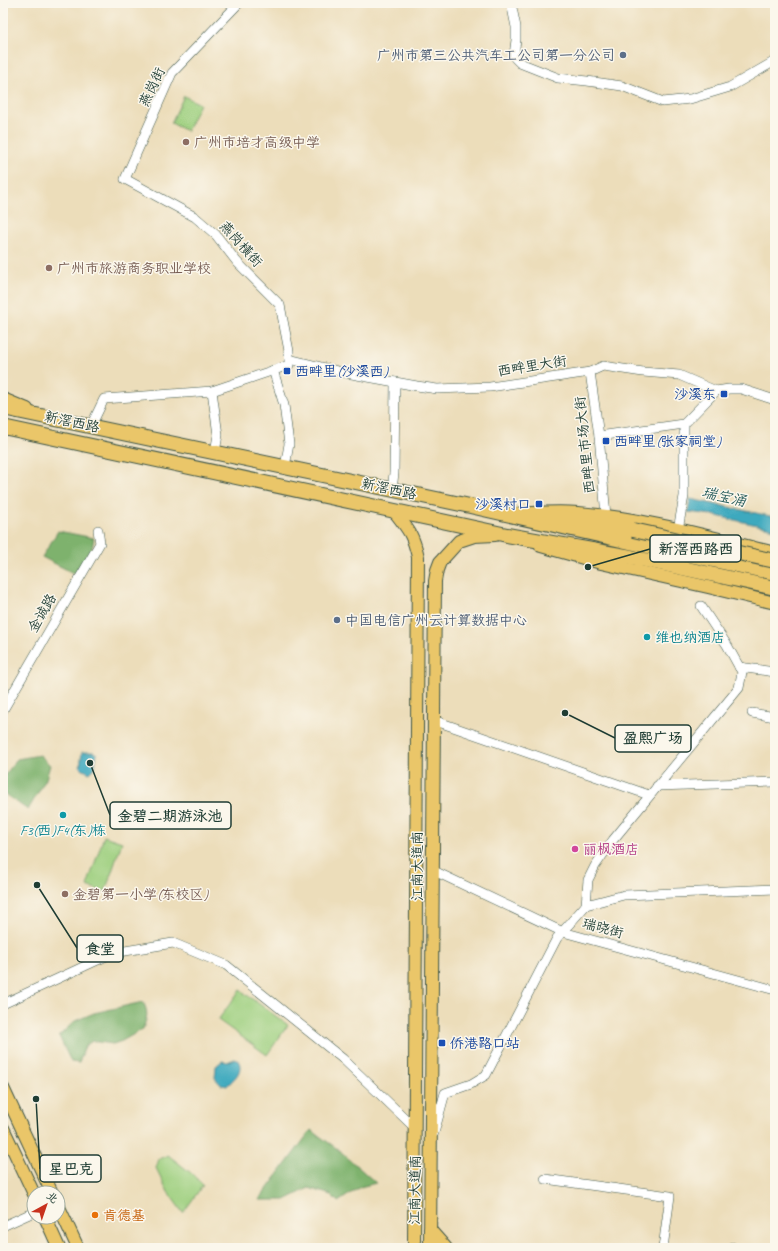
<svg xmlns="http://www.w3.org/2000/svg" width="778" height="1251" viewBox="0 0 778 1251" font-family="Caveat,'LXGW WenKai TC',sans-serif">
<rect width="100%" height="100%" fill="#fbf7ec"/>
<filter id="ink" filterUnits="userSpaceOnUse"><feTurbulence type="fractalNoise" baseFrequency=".025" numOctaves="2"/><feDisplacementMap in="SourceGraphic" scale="8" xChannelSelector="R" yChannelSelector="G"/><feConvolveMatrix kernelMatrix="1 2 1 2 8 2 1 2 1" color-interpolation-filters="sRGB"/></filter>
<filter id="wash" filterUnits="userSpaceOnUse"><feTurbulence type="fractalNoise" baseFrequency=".012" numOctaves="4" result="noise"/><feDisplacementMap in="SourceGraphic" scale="16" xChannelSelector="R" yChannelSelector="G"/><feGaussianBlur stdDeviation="0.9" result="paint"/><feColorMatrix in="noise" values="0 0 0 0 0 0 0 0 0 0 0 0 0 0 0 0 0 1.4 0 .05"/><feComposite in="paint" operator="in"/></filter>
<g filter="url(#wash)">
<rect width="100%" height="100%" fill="#ecddba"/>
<g fill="#9dcf7e" stroke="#5e8659">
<path d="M184,96L200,104L187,131L171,123Z"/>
<path d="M104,836L122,842L105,892L87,886Z"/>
<path d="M240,990L288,1025L267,1055L218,1020Z"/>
<path d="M168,1155L191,1173L203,1185L183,1213L168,1192L156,1168L159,1159Z"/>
</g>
<g fill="#7eb26d" stroke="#4e7850">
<path d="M58,531L94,538L92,549L75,574L42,557Z"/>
<path d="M40,755L50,765L46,779L28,810L3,793V778L17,759Z"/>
<path d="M143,1002C149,1013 147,1017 143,1029L122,1041L113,1044L92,1041L85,1046L79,1063L71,1062L59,1036L75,1021L94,1013Z"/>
<path d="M311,1130L339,1150L376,1183L360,1187L338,1202L331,1195L309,1188L285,1200H259Z"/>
</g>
<g fill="#3ea9be" stroke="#2e7379">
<path d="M690,499L775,517V529L712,515L688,512Z"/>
<path d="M84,752H93L97,754L94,769L90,773L83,770L80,767L82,752Z"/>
<path d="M234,1059L239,1061C243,1072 235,1078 227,1086L221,1085L215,1078L216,1066L222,1061L227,1062Z"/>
</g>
</g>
<g filter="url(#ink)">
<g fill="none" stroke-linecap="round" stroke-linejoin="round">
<g stroke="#3e5548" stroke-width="10">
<g id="minor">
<path d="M511,3L516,27V40L514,55L515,58L520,63L558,78L587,81L622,86L663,102L690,99L730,87L775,61"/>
<path d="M289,359L346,373L417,386L437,389L490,387L590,372L603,366L643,372L679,375L716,391L729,389H741L775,400"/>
<path d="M273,370L284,405L289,444L285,467"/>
<path d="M590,372L599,436L606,516"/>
<path d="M212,391L218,435L215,452"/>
<path d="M684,424L716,391"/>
<path d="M91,426L104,399L212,391L289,365V351L280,305L237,262L216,235L195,217L125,179L172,73L239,3"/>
<path d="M599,436L684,424"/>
<path d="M392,490L394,473L395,382"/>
<path d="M678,530L684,496V424"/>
<path d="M739,667L775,672"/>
<path d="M3,710L100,543L98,530"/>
<path d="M752,713L775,717"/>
<path d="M433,720L649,795"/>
<path d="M657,786L775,782"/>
<path d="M432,870L563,932L775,990"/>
<path d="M586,905L588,880L595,866L613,840L739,688L742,672L727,645L701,606"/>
<path d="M3,1004L113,953L173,943L226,965L343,1059L415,1128"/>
<path d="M434,1133L445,1093L471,1084L486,1075L557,938L586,905L624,895L775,889"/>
<path d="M545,1179L670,1196L663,1248"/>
<path d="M3,1226L34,1212"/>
<path d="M731,1248L732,1247"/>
</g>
</g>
<g stroke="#3e5548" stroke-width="14">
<g id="major">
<path d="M3,399L27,409"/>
<path d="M394,511C408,529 413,534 418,557L414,1248"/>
<path d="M516,514C537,513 557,511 578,513C644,518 710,537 775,553"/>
<path d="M541,546L601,563L708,587L775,603"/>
<path d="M3,1088L52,1193"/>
<path d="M3,1128L34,1194"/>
<path d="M58,1205L78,1248"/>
<path d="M45,1217L59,1248"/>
<path d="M430,1230L446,1248"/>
<path d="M430,1248L435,581L437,570L440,562L459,541L474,536L495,535"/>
</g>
</g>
<g stroke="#3e5548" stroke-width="16">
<g id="highway">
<path d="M3,408L470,506L652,547L775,573"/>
<path d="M3,427L507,535L631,557L775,588"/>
<path d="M553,517L585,521L633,530"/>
</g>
</g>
<use href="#minor" stroke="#fff" stroke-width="9"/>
<use href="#major" stroke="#eac669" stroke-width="12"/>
<use href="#highway" stroke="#eac669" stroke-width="14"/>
<g stroke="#3e5548" stroke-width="16" stroke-linecap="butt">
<path id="highway-bridge" d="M633,530L775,561"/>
</g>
<use href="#highway-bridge" stroke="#eac669" stroke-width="14"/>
</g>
</g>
<g fill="#5c6f8a" stroke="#fbf7ec" stroke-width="1.5">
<circle cx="623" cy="55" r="4"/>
<circle cx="337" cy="620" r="4"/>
</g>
<g fill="#8d6e63" stroke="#fbf7ec" stroke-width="1.5">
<circle cx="186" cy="142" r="4"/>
<circle cx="49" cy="268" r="4"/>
<circle cx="65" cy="894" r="4"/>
</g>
<g fill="#1a4fb4" stroke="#fbf7ec" stroke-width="1.5">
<rect x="283" y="367" width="8" height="8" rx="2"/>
<rect x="720" y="390" width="8" height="8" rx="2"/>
<rect x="602" y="437" width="8" height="8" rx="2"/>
<rect x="535" y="500" width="8" height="8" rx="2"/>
<rect x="438" y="1039" width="8" height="8" rx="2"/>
</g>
<g fill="#0f9aa8" stroke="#fbf7ec" stroke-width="1.5">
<circle cx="647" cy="637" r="4"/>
<circle cx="63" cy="815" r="4"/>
</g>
<circle fill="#d1479c" stroke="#fbf7ec" stroke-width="1.5" cx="575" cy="849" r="4"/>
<circle fill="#e8710a" stroke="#fbf7ec" stroke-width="1.5" cx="95" cy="1215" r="4"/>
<g text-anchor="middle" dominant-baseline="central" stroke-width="3" stroke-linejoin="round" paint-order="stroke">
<g font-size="14" fill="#4e5e75" stroke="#fbf7ec" text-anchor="end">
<text x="615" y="55">广州市第三公共汽车工公司第一分公司</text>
<text x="345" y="620" text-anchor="start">中国电信广州云计算数据中心</text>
</g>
<g font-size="14" fill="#1f3d34" stroke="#fbf7ec">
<text transform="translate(152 87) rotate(-64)">燕岗街</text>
<text transform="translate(241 244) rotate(48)">燕岗横街</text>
<text transform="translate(532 366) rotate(-9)">西畔里大街</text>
<text transform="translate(72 422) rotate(12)">新滘西路</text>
<text transform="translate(585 445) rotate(-96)">西畔里市场大街</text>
<text transform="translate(389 489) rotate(12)">新滘西路</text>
<text transform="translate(42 613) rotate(-60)">金诚路</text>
<text transform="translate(417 866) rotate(-90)">江南大道南</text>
<text transform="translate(603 928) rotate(15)">瑞晓街</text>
<text transform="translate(415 1190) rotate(-89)">江南大道南</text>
</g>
<g font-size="14" fill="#785e54" stroke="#fbf7ec" text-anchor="start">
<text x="194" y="142">广州市培才高级中学</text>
<text x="57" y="268">广州市旅游商务职业学校</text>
<text x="73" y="894">金碧第一小学(东校区)</text>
</g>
<g font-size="14" fill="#164399" stroke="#fbf7ec" text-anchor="start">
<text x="295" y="371">西畔里(沙溪西)</text>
<text x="716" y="394" text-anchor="end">沙溪东</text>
<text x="614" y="441">西畔里(张家祠堂)</text>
<text x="531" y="504" text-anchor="end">沙溪村口</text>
<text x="450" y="1043">侨港路口站</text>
</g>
<g font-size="14" fill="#0d838f" stroke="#fbf7ec" text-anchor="start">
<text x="655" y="637">维也纳酒店</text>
<text x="63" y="830" text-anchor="middle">F3(西)F4(东)栋</text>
</g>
<g font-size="14" fill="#b23c85" stroke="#fbf7ec" text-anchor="start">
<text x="583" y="849">丽枫酒店</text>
</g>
<g font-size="14" fill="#c56008" stroke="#fbf7ec" text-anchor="start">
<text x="103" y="1215">肯德基</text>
</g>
<g font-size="15" font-style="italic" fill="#285d5d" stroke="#fbf7ec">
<text transform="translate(724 497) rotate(13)">瑞宝涌</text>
</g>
</g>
<path fill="none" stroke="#1f3d34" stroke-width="1.5" d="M588 567L650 549M565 713L615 738M90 763L110 815M37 885L77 948M36 1099L40 1169"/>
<g fill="#1f3d34" stroke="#fbf7ec" stroke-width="1.5">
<circle cx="588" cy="567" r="4"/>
<circle cx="565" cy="713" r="4"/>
<circle cx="90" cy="763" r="4"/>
<circle cx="37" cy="885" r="4"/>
<circle cx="36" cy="1099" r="4"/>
</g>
<g fill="#fbf7ec" stroke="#1f3d34" stroke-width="1.5">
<rect x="650" y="535" width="91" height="27" rx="4"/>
<rect x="615" y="725" width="76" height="27" rx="4"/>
<rect x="110" y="802" width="121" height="27" rx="4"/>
<rect x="77" y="935" width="46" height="27" rx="4"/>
<rect x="40" y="1155" width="61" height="27" rx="4"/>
</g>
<g font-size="15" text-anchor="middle" font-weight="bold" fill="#1f3d34">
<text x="696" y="554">新滘西路西</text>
<text x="653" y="743">盈熙广场</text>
<text x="170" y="821">金碧二期游泳池</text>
<text x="100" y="954">食堂</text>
<text x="71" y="1174">星巴克</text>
</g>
<rect width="778" height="1251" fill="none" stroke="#fbf7ec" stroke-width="16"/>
<g transform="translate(46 1205) rotate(40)"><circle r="19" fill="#fbf7ec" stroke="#a3ada2"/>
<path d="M0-3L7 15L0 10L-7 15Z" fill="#c8321e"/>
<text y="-6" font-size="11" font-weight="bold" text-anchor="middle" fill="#1f3d34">北</text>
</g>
</svg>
